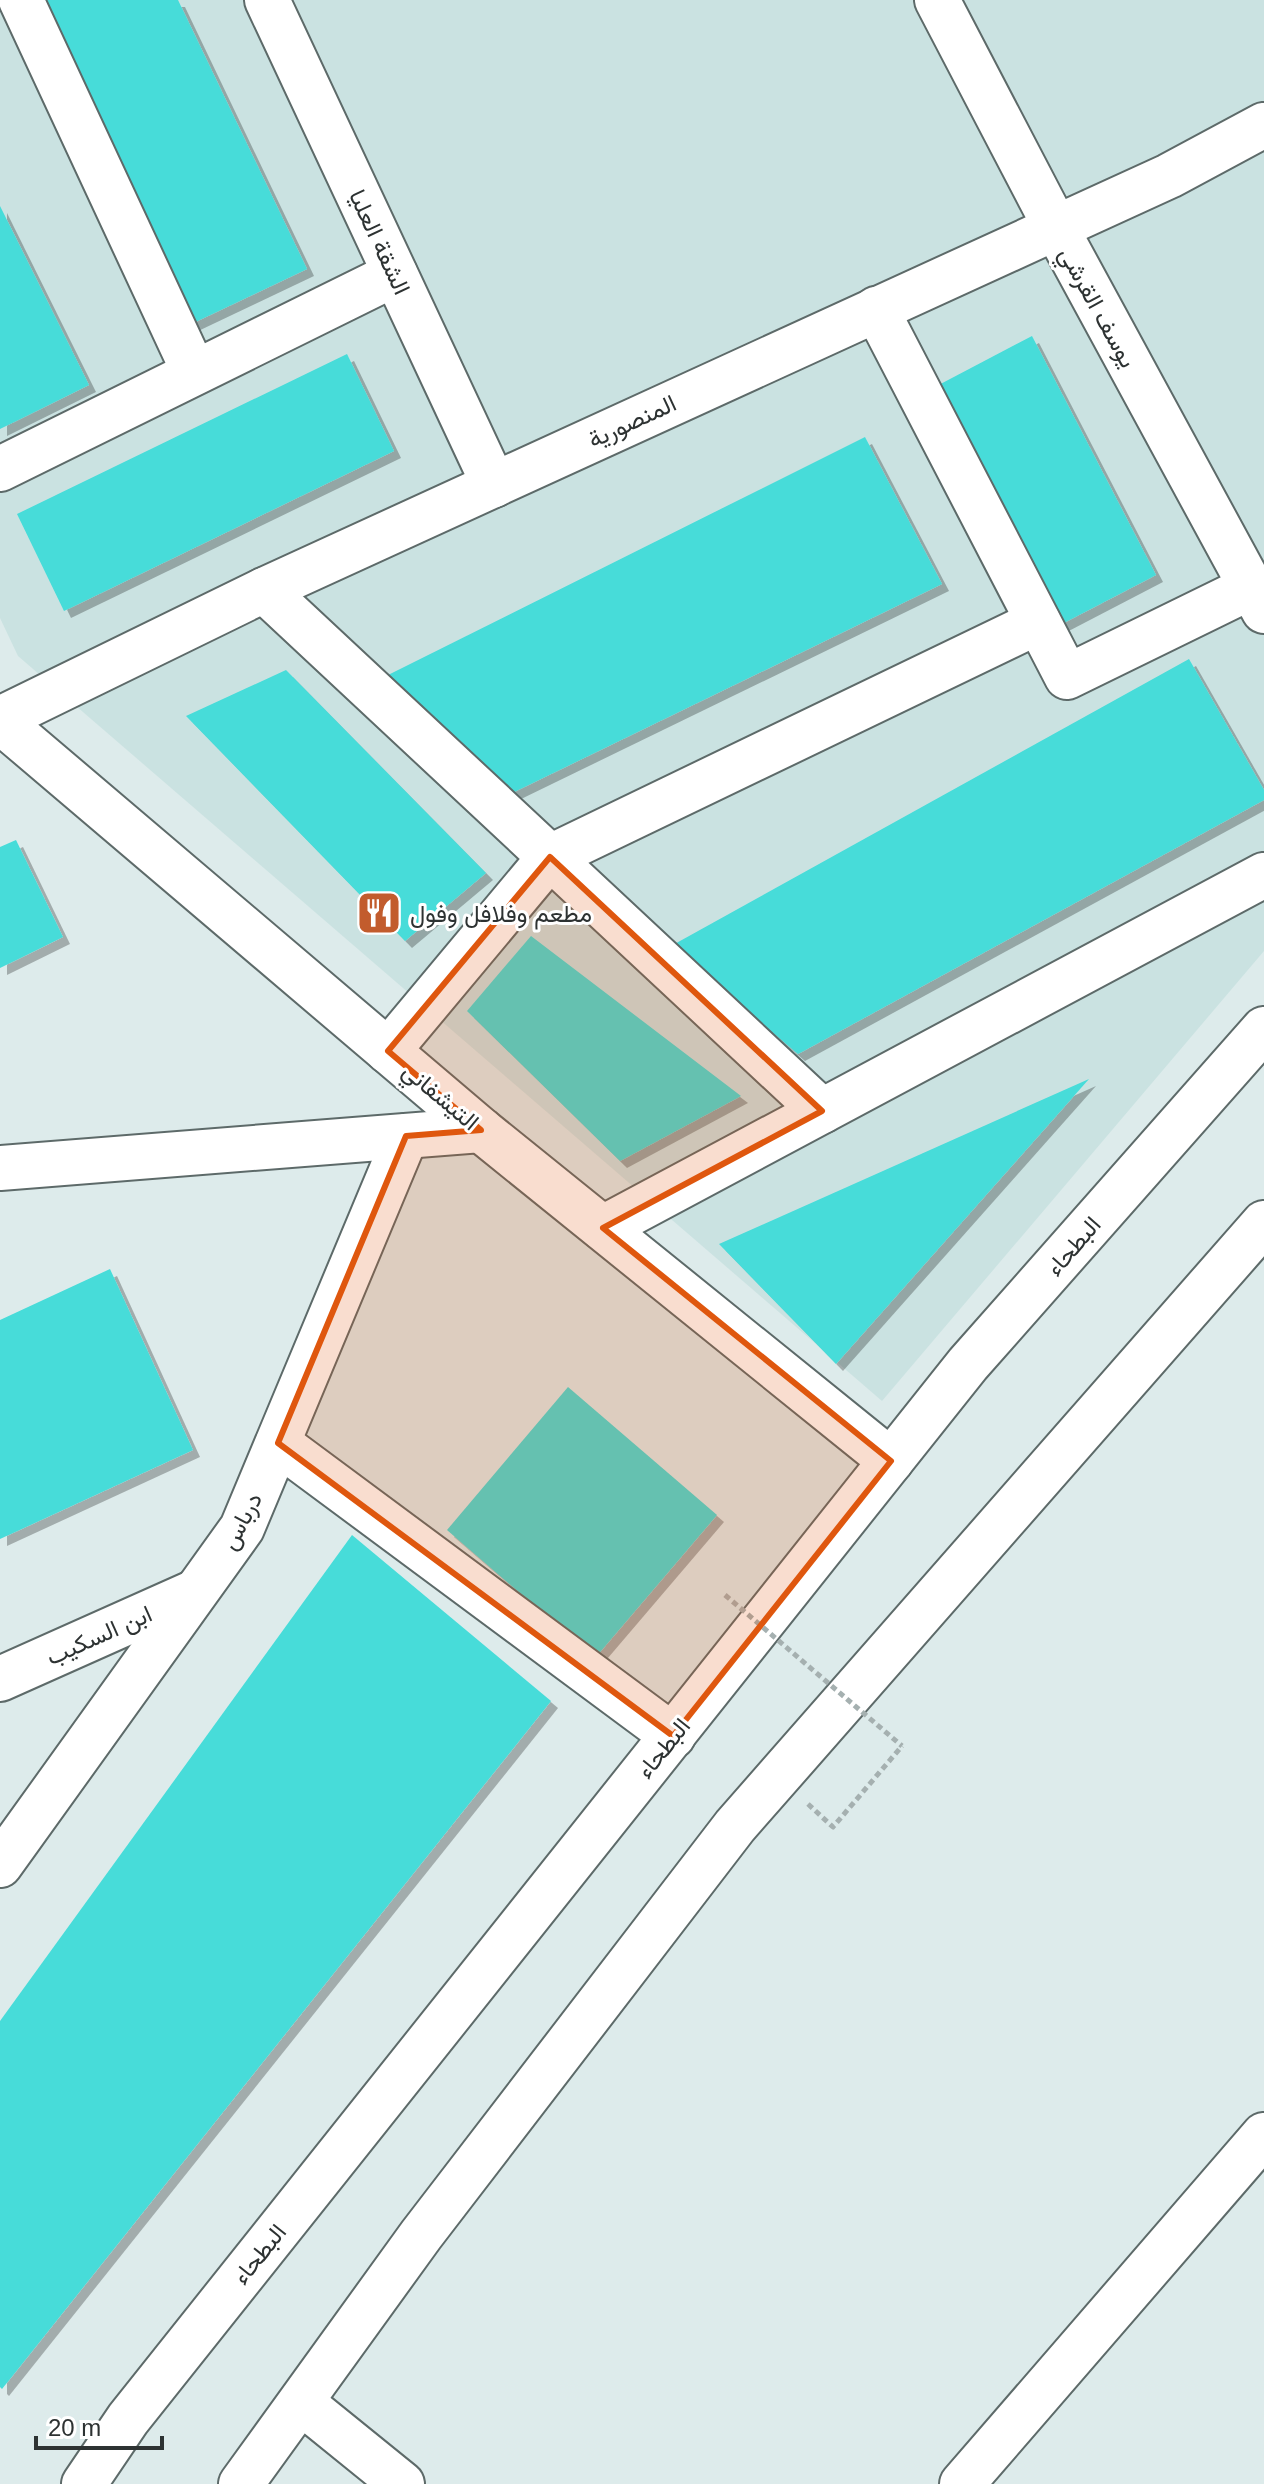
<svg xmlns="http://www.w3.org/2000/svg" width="1264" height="2484" viewBox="0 0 1264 2484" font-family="Helvetica,Vazirmatn,sans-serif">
<defs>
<filter id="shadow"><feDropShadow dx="7" dy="7" stdDeviation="0" flood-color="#0004"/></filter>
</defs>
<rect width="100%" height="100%" fill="#ddebeb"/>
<path fill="#cae2e1" d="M0,0H1264V951L882,1401L18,656L0,618Z"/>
<g fill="#46dcd9" filter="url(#shadow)">
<path d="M30,0H178L307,269L187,326Z"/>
<path d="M0,206L89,385L0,429Z"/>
<path d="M1032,336L1156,575L1056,627L931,389Z"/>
<path d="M347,354L394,451L64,611L17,514Z"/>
<path d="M865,437L942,584L510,794L374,682Z"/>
<path d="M1189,659L1264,790V800L798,1054L671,946Z"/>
<path d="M286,670L486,873L405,941L186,716Z"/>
<path d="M16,840L63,937L0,968V847Z"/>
<path d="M531,936L741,1096L620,1161L467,1011Z"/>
<path d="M1089,1079L836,1364L719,1244Z"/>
<path d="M110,1269L193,1450L0,1539V1320Z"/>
<path d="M568,1387L717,1515L595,1658L447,1530Z"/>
<path d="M352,1535L551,1701L2,2389L0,2387V2021Z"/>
</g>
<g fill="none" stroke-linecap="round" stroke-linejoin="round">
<g stroke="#5d6a69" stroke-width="48">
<g id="street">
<path d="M21,0L194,372"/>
<path d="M267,0L494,485"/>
<path d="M937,0L1056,228L1264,611"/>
<path d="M876,309L1067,677L1251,587"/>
<path d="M0,469L395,274"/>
<path d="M264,590L822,1111"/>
<path d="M388,1051L550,857L1038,622"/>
<path d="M0,1168L481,1130"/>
<path d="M603,1228L1264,875"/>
<path d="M278,1443L673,1736"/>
<path d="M0,1679L195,1592"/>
<path d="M0,1865L242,1528L406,1136"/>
<path d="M302,2403L402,2484"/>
<path d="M962,2484L1264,2135"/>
</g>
</g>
<g stroke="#5d6a69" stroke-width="48">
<g id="secondary">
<path d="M0,719L264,590L1169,176L1264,125"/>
<path d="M0,721L481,1130L891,1461"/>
</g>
</g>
<g stroke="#5d6a69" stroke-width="48">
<g id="primary">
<path d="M84,2484L128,2419L968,1364L1264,1029"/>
<path d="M241,2484L421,2235L735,1826L1264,1223"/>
</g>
</g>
<path stroke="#a5b0b0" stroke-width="5" stroke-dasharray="6 4" stroke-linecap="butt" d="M808,1804L833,1827L902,1746"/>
<use href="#street" stroke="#fff" stroke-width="44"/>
<use href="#secondary" stroke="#fff" stroke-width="44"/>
<use href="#primary" stroke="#fff" stroke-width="44"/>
<path stroke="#a5b0b0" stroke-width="5" stroke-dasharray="6 4" stroke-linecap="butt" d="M725,1595L902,1746"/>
</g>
<path fill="#df570e" fill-opacity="0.2" stroke="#df570e" stroke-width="6" stroke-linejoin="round" d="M550,857L822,1111L603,1228L891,1461L673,1736L278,1443L406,1136L481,1130L388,1051Z"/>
<defs>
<g id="restaurant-square" transform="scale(2.3)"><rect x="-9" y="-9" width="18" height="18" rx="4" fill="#c25c2d" stroke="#fff"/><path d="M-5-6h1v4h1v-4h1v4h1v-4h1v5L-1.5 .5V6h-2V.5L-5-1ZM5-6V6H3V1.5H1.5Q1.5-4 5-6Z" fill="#fff"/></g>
</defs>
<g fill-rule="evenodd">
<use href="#restaurant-square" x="379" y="913"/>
</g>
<g text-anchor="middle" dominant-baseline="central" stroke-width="6" stroke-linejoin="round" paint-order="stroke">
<g font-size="24" fill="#2d3232" stroke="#fff">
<text transform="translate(380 242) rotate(65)">الشقة العليا</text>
<text transform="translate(1098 307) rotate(61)">يوسف القرشي</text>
<text transform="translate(632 421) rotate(-25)">المنصورية</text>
<text transform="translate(441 1096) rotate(40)">التيشفاني</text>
<text transform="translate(1073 1246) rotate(-49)">البطحاء</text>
<text transform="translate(241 1521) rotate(-62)">درباس</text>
<text transform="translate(99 1635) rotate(-24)">ابن السكيب</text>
<text transform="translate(663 1748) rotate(-51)">البطحاء</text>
<text transform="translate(259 2254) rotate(-51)">البطحاء</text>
</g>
<g font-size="24" fill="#2d3232" stroke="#fff" text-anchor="start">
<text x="410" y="913">مطعم وفلافل وفول</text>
</g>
</g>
<path d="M36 2436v12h126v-12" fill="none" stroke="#2d3232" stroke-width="4"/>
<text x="48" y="2436" font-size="24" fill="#2d3232" stroke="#ffffff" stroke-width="6" paint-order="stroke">20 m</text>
</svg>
